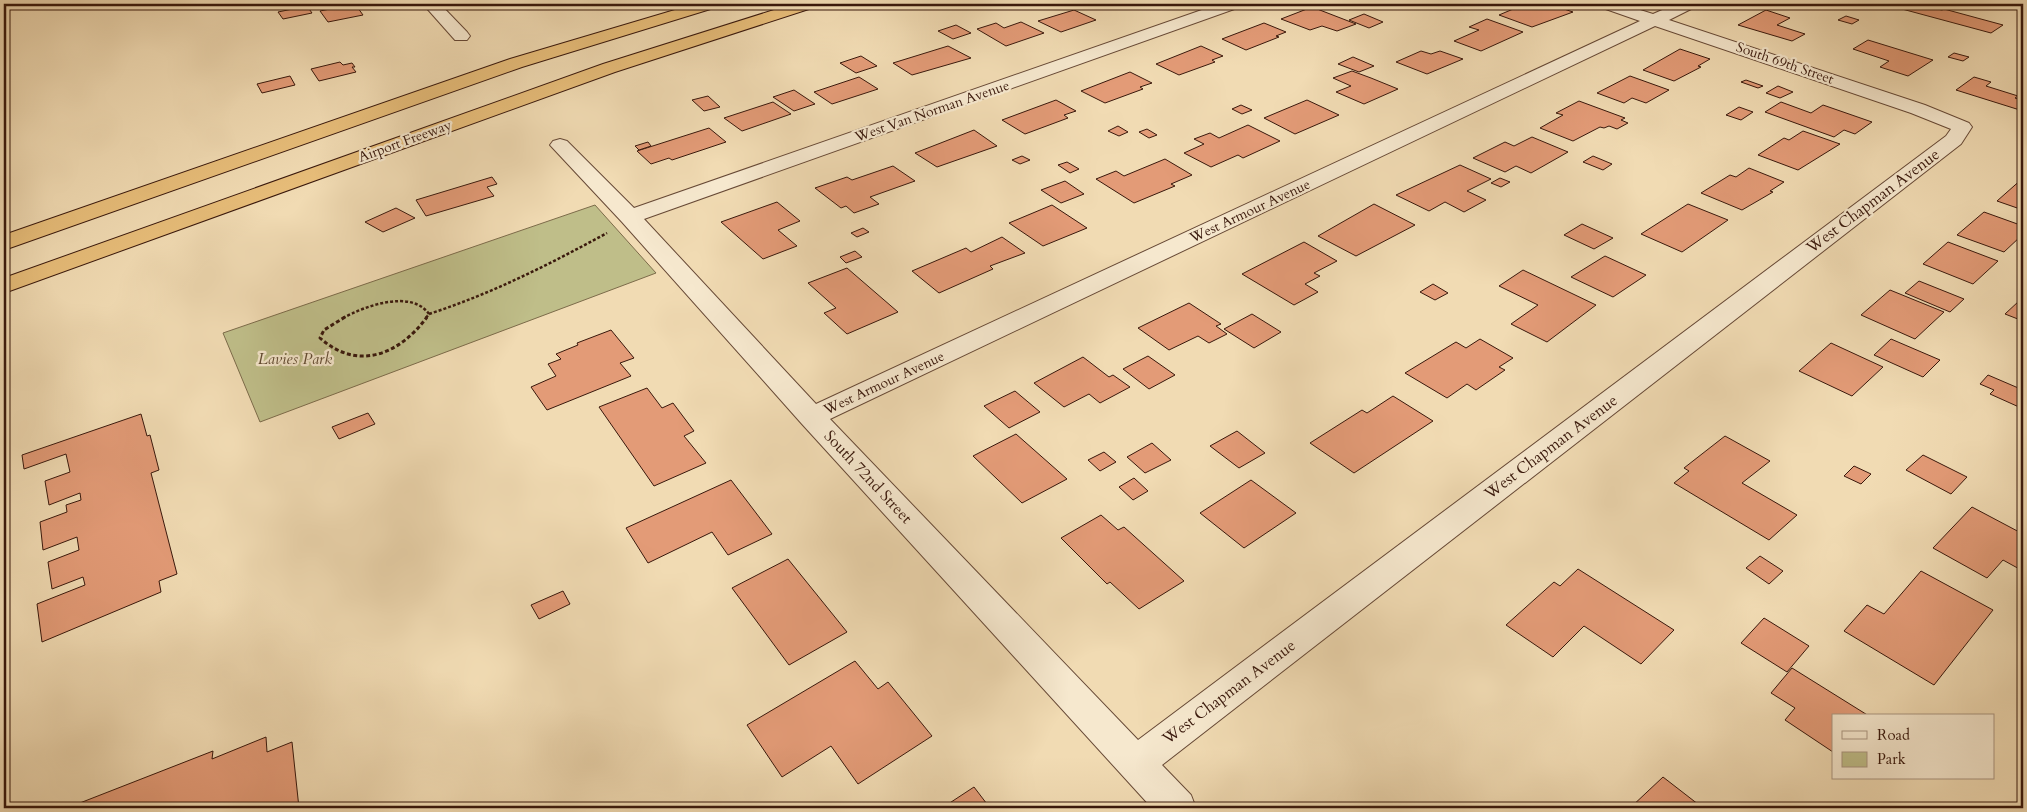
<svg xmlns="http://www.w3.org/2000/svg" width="2027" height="812" viewBox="0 0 2027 812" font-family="Cardo,serif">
<rect width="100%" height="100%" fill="#f1dbb3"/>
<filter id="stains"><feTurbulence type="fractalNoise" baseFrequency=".004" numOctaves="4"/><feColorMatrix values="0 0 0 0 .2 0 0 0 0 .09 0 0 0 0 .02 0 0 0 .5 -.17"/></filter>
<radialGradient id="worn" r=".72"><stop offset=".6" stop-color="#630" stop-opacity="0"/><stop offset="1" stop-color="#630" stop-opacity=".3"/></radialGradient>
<path fill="#bfbe89" stroke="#7c6b4a" d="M595,205L656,273L260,422L223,333Z"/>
<g fill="#e39b77" stroke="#39180c">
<path d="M355,4L363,15L328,22L320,11Z"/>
<path d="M1525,4L1534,7L1549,4L1573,12L1532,27L1499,15Z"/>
<path d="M1910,4L1942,10L1944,9L2003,25L1991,33L1902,9Z"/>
<path d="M307,6L312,13L283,19L278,12Z"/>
<path d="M1312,7L1356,24L1337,31L1322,26L1310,30L1281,19Z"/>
<path d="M1074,10L1096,20L1061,32L1038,21Z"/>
<path d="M1766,10L1790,18L1777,25L1805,34L1792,41L1738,25Z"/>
<path d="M1364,14L1383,22L1369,28L1349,20Z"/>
<path d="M1846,16L1859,20L1852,24L1838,20Z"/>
<path d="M1487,19L1523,32L1481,51L1454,41L1479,30L1469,27Z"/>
<path d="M1021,22L1044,33L1006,46L977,29L996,23L1004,28Z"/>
<path d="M1264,23L1286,32L1276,36L1279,37L1246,50L1222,39Z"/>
<path d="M956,25L971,33L953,39L938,31Z"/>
<path d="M1868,40L1933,60L1908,76L1880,67L1889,61L1853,49Z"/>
<path d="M948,46L971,58L912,75L893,63Z"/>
<path d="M1201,46L1223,56L1212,60L1215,62L1179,75L1156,64Z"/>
<path d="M1680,49L1710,59L1698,66L1701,67L1674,81L1643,70Z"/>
<path d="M1421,51L1431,54L1440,51L1463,59L1427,74L1396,62Z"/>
<path d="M1954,53L1969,57L1963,61L1948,57Z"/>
<path d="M861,56L877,66L856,73L840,63Z"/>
<path d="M1353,57L1374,66L1359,72L1338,64Z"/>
<path d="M340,62L343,65L352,63L355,67H352L356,72L319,81L311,69Z"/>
<path d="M1352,71L1371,78L1398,89L1364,104L1336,92L1351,86L1333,78Z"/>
<path d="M1130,72L1152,83L1140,87L1143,89L1105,103L1081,91Z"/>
<path d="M290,76L295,85L262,93L257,84Z"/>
<path d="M1630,76L1669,90L1646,103L1632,98L1624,103L1597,93Z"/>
<path d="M859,77L878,89L832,104L814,92Z"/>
<path d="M1974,77L1991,82L1986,86L2018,96L2015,98L2023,101V111L1956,90Z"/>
<path d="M1746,80L1763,86L1758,88L1741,82Z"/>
<path d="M1778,86L1793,92L1780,98L1766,93Z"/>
<path d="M794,90L815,104L794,111L773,97Z"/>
<path d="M708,96L720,107L704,111L692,100Z"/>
<path d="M1056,100L1076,111L1064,115L1068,118L1025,134L1002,120Z"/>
<path d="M1307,100L1339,115L1295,134L1264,118Z"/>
<path d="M1579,101L1625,118L1621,120L1628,123L1617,129L1609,126L1604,128L1600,127L1573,141L1540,128L1563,115L1556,113Z"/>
<path d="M773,102L791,114L742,131L724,118Z"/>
<path d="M1781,102L1811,113L1823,105L1872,122L1855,134L1844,130L1834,137L1765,112Z"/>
<path d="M1241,105L1252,110L1242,114L1232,109Z"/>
<path d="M1739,107L1753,112L1741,120L1726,115Z"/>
<path d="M1248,125L1280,141L1243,158L1238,155L1211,167L1184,153L1204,144L1194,139L1210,133L1219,138Z"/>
<path d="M1118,126L1128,132L1119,136L1108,131Z"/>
<path d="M709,128L726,142L672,160L669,158L651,164L637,151Z"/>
<path d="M1147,129L1157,135L1149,138L1139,132Z"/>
<path d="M974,130L997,146L937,167L915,153Z"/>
<path d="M1803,131L1840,144L1798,170L1758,155L1784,138L1789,140Z"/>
<path d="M1532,137L1568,152L1531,173L1516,166L1505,172L1473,158L1505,142L1514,146Z"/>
<path d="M648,142L651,146L639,150L635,146Z"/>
<path d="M1022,156L1030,160L1020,164L1012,160Z"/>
<path d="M1593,156L1612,164L1603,170L1583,162Z"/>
<path d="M1165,159L1192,175L1171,184L1175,186L1134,203L1096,179L1116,171L1124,176Z"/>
<path d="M1067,162L1079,169L1070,173L1058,165Z"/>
<path d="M1460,165L1491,179L1467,191L1486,200L1464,212L1445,202L1429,211L1396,195Z"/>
<path d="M893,166L915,181L870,197L879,204L854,213L846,206L841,208L815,188L847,177L852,180Z"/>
<path d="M1749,168L1784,182L1770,191L1773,192L1742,210L1701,193L1730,175L1736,177Z"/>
<path d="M492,177L497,184L487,187L494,196L426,216L416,200Z"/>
<path d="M1500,178L1510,182L1501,187L1491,183Z"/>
<path d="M2023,178V210L1997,201Z"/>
<path d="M1065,181L1084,194L1061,203L1041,190Z"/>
<path d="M777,202L800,221L778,230L797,246L763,259L721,222Z"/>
<path d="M1374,204L1415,225L1356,256L1318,236Z"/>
<path d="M1688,204L1728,220L1682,252L1641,234Z"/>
<path d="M1052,205L1087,228L1043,246L1009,223Z"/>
<path d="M396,208L415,218L383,232L365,222Z"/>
<path d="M1984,212L2023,226V237L2021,236L2004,252L1957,235Z"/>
<path d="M1582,224L1613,238L1594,249L1564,235Z"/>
<path d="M863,228L869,232L857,237L851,233Z"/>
<path d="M1002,237L1025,253L990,266L993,269L939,293L912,271L966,248L971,252Z"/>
<path d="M1304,242L1337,261L1314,273L1320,276L1305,284L1318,292L1294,305L1242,274Z"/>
<path d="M1948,242L1998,261L1973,284L1923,264Z"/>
<path d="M855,251L862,257L846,263L840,257Z"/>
<path d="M1605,256L1646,275L1613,297L1571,277Z"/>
<path d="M847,268L898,312L847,334L824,313L836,308L808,283Z"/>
<path d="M1523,270L1596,305L1547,342L1511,324L1538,305L1499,286Z"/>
<path d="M1919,281L1964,299L1950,312L1905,293Z"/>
<path d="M1433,284L1448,293L1435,300L1420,292Z"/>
<path d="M1890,290L1944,312L1915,339L1861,315Z"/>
<path d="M2019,301L2023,303V321L2005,314Z"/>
<path d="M1189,303L1221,324L1216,326L1227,334L1209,343L1198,336L1169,350L1138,328Z"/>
<path d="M1252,314L1281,332L1254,348L1224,329Z"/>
<path d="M611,330L634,358L620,363L631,376L547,410L531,387L556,376L548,364L561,359L556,354L578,345L577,343Z"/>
<path d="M1480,339L1513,358L1499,367L1505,370L1476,390L1467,384L1447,398L1405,373L1456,342L1466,348Z"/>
<path d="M1891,339L1940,360L1923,377L1874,355Z"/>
<path d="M1831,343L1883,367L1852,396L1799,371Z"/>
<path d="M1148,356L1175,375L1149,389L1123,369Z"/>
<path d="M1083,357L1109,377L1113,375L1130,387L1100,403L1089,394L1064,407L1034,383Z"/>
<path d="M1988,375L2023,390V402L2019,407L1990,394L1994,390L1980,384Z"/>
<path d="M647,388L662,408L673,403L694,431L684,436L706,463L654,486L599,407Z"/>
<path d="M1015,391L1040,412L1009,428L984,406Z"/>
<path d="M1393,396L1433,421L1354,473L1310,443L1362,410L1367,413Z"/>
<path d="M368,413L375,424L339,439L332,427Z"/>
<path d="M141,414L147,436L150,435L159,470L151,473L177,574L159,581L161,592L42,642L37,604L85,585L83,577L52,589L48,562L79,550L77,537L43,550L40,522L67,512L66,505L81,500L80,493L49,505L45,481L70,472L66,454L24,469L22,455Z"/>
<path d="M1237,431L1265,453L1239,468L1210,446Z"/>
<path d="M1016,434L1067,479L1022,503L973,456Z"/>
<path d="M1725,436L1770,461L1742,483L1797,515L1769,540L1674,483L1689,471L1684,468Z"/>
<path d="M1152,443L1171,460L1145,473L1127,457Z"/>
<path d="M1104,452L1116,462L1100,471L1088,460Z"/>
<path d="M1923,455L1967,477L1951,494L1906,470Z"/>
<path d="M1854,466L1871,474L1861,484L1844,476Z"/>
<path d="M1134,478L1148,491L1133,500L1119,487Z"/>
<path d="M731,480L772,534L728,555L712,532L648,563L626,528Z"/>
<path d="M1251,480L1296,513L1244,548L1200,513Z"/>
<path d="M1972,507L2023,534V571L2003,560L1987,578L1933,548Z"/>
<path d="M1101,515L1118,530L1124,527L1184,581L1139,609L1110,582L1107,584L1061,538Z"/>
<path d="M1760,556L1783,571L1769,584L1746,568Z"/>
<path d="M788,559L847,632L789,665L732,588Z"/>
<path d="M1578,569L1674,630L1641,664L1584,626L1553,657L1506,625L1554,582L1560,586Z"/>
<path d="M1921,571L1993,610L1934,685L1844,631L1867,605L1884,614Z"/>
<path d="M563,591L570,604L539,619L531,605Z"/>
<path d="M1764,618L1809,646L1787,672L1741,643Z"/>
<path d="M855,661L878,689L888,682L932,736L858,784L831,746L782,777L747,725Z"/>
<path d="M1792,668L1869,716H1833V752L1785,720L1795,708L1771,693Z"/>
<path d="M266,737L267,752L292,742L299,808H67L213,751L212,759Z"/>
<path d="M1663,777L1703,808H1630Z"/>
<path d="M974,787L990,808H942Z"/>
</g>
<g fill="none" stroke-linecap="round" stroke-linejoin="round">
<g stroke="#674936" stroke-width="2">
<g id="street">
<path d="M423,4H440L467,32L470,36L467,40H455Z"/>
<path d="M1219,4H1242L1240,7L644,219L816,404L1640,21L1600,7L1598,4H1621L1653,14L1676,4H1697L1695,7L1669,20L1925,105L1969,123L1972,127L1961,144L1162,765L1191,795L1196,808H1152L802,424L622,222L550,145L553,141L560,139L567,141L634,208ZM1655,26L1911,113L1951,129L1946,136L1138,740L830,419Z"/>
</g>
</g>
<g stroke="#39180c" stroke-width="2">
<g id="highway">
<path d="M695,4H719L717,7L522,67L4,250V235L510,59Z"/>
<path d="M793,4H817L815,7L615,72L4,293V278L603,64Z"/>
</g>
</g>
<g stroke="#39180c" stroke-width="2.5" stroke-dasharray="3 2" stroke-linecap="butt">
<path d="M429,314C493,293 548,265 607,233"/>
<path d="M343,318C365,306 411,289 429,314"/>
<path d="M426,318L429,314"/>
</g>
<path stroke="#39180c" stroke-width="3" stroke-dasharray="4 2.5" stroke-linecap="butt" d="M345,317L324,330L320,338C358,372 400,354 427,317"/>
<use href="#street" fill="#f6e8ce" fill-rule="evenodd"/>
<use href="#highway" fill="#e8be7a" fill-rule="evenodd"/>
</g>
<g text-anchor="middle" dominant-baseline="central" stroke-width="4.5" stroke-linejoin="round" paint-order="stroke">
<g font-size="14" fill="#39180c" stroke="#f6e8ce">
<text transform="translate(1785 63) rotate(19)">South 69th Street</text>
<text transform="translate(932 111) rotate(-19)">West Van Norman Avenue</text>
<text transform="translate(405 141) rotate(-20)">Airport Freeway</text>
<text transform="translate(1250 211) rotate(-25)">West Armour Avenue</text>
<text transform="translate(884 383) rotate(-25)">West Armour Avenue</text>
</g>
<g font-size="16" fill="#39180c" stroke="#f6e8ce">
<text transform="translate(1873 201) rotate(-37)">West Chapman Avenue</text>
<text transform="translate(1551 447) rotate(-37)">West Chapman Avenue</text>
<text transform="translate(868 477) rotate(47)">South 72nd Street</text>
<text transform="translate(1229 692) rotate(-37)">West Chapman Avenue</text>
</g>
<g font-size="16" font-style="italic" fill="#614a32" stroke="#f6e8ce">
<text x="295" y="359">Lavies Park</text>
</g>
</g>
<rect width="2027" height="812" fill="none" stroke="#f1dbb3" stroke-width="20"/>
<rect x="5" y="5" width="2017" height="802" fill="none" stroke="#39180c" stroke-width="2.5"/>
<rect x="10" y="10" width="2007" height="792" fill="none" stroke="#39180c"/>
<rect x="1832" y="714" width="162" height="65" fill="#f6e8ce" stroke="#aa9580"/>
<rect x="1842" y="731" width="25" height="8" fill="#f6e8ce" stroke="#aa9580"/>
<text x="1877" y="740" font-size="15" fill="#39180c">Road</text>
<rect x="1842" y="752" width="25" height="15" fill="#bfbe89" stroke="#aa9580"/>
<text x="1877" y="764" font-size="15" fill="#39180c">Park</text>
<rect width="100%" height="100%" filter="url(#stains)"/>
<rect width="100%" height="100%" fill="url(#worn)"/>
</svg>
